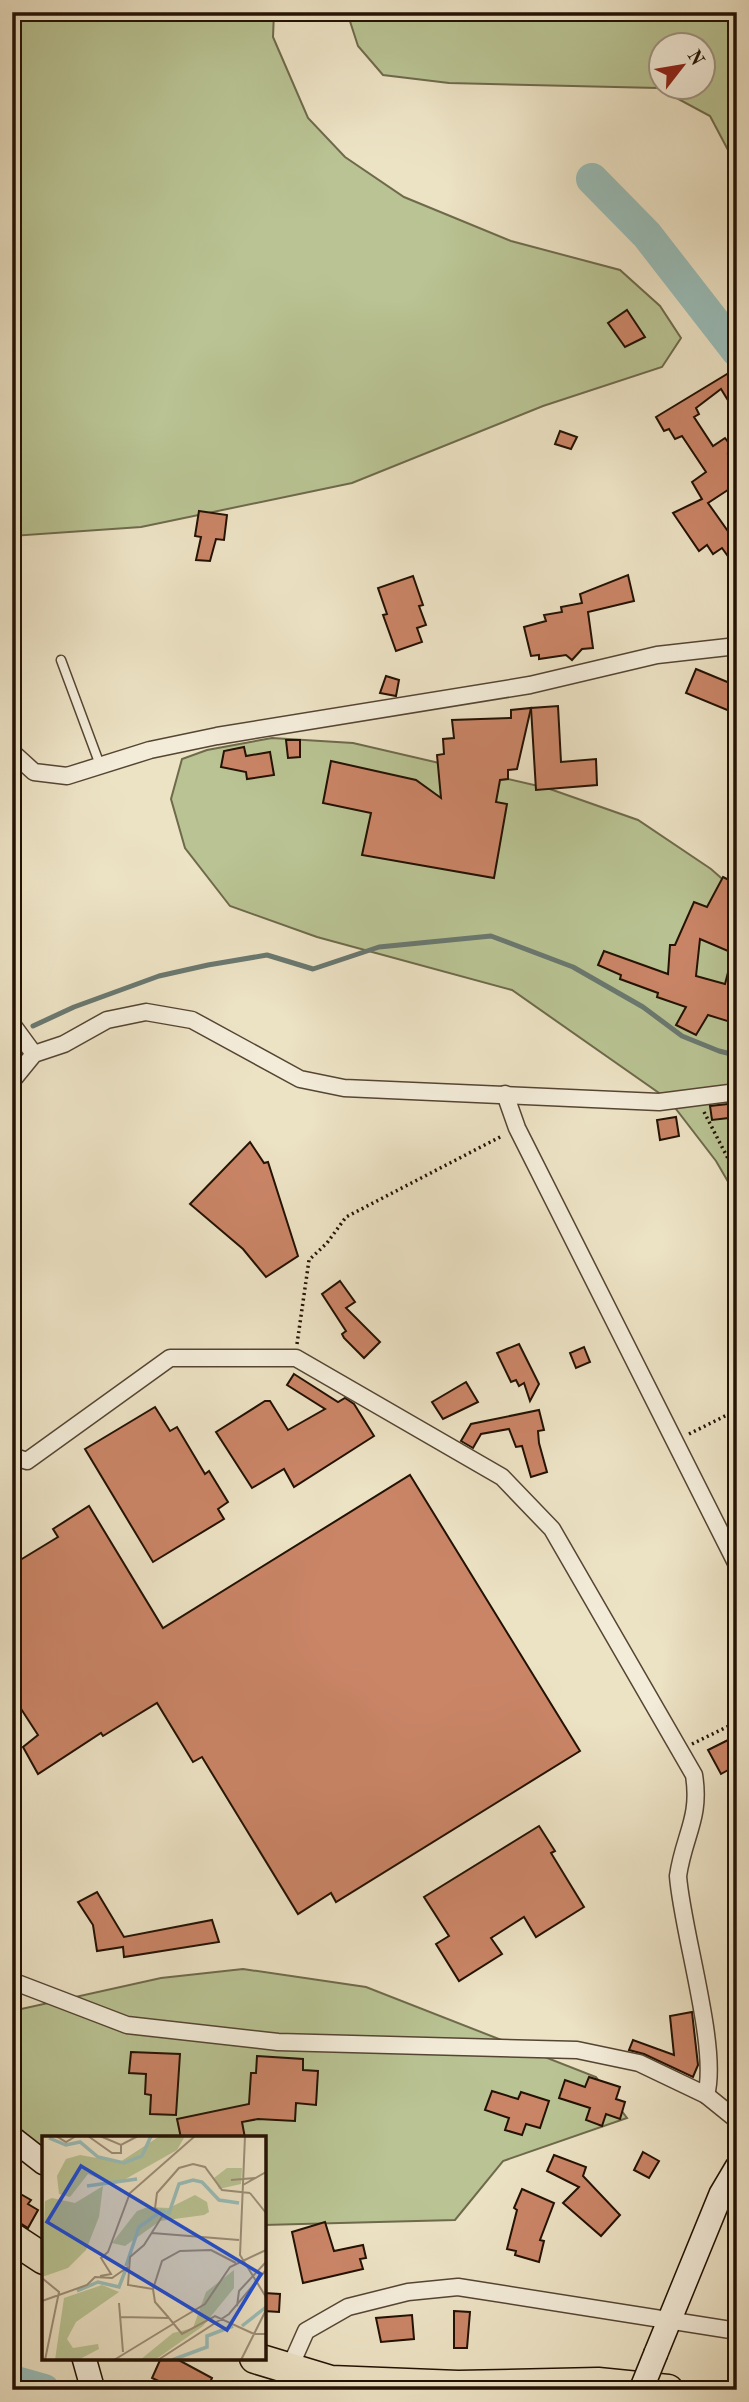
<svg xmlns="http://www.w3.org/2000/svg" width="749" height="2402" viewBox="0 0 749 2402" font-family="'Old Standard TT',serif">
<rect width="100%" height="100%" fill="#ece2c4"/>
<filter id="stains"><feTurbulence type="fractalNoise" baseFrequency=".00286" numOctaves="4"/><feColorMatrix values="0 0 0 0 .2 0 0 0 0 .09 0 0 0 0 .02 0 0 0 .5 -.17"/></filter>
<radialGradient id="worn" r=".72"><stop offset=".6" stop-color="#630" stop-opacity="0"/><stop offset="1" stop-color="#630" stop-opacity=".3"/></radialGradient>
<g fill="#b9c393" stroke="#6e6a4b" stroke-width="2" fill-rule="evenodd">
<path d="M12,12H274L273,37L308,118L345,157L404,197L511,241L620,270L660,306L681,338L662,367L543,406L352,483L141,527L12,536Z"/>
<path d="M347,12H737V167L710,116L658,88L449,83L383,75L358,46ZM662,46H704V88H662Z"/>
<path d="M272,738L353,743L547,788L638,820L711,869L737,892V1197L716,1161L669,1100L512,990L317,937L230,906L185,848L171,799L182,759L207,750Z"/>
<path d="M243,1969L366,1987L596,2077L627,2118L503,2161L455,2220L264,2225V2138H44V2159L12,2155V2011L161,1978Z"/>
</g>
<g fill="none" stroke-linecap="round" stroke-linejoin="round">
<path stroke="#6a7870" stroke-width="5" d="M33,1026L74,1007L159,976L208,965L267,955L313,969L379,947L491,936L573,967L643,1007L682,1036L719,1051L731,1054L737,1051"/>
<g stroke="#99bdb8" stroke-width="32">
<path d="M592,179L647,235L737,351"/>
<path d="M12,2381L44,2390"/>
</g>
</g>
<g fill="#ca8567" stroke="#231103" stroke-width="2">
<path d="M627,310L645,337L625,347L608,323Z"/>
<path d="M737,368V415L721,389L696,408L699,414L694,417L713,446L725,438L734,450L728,454L737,467V484L708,503L737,544V569L722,548L713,554L707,545L699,551L673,513L702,499L692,482L706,472L682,436L675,439L669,429L664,431L656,417Z"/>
<path d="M560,431L577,437L571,449L555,444Z"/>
<path d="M199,511L227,515L224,540L216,539L210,561L196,560L201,537L195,536Z"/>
<path d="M628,575L634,601L588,612L593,648L582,649L572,660L566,655L539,659V655L531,656L524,627L546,621L544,615L562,612L561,607L582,603L580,594Z"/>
<path d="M413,576L423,605L419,606L426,625L417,628L422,642L396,651L383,615L387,614L378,588Z"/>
<path d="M696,669L737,686V701L732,712L686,693Z"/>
<path d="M386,676L399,680L396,696L380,693Z"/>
<path d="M558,706L561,762L596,759L597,785L536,790L531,708Z"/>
<path d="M531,708L517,769L508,770V779L500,780L496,802L507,804L494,878L362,855L371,813L323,803L331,761L416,780L441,798L437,755L444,754L443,739L454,738L452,720L511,718V710Z"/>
<path d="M286,740H300V757L288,758Z"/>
<path d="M244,747L246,756L270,752L274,775L247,779L246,772L221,767L224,751Z"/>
<path d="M723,877L737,884V951H728L700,939L696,976L725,984L732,957L737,958V1024L708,1015L696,1035L676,1025L686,1007L657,997L658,993L620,979L621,975L598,965L604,951L668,974L670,945H675L694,902L707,907Z"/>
<path d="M737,1103V1117L712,1120L710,1106Z"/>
<path d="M676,1117L679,1136L660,1140L657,1120Z"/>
<path d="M250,1142L264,1163L268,1162L298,1256L266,1277L243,1249L190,1204Z"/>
<path d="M340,1281L355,1302L346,1308L380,1342L364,1358L344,1338L342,1334L346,1331L322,1294Z"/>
<path d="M519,1344L539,1384L530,1401L524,1383L519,1386L516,1380L511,1382L497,1353Z"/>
<path d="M584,1347L590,1362L576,1368L570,1353Z"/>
<path d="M294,1374L338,1402L345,1398L354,1404L374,1436L294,1487L284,1469L252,1488L216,1432L265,1401H270L288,1430L325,1409L287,1385Z"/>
<path d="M466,1382L478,1402L443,1419L432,1402Z"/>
<path d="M155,1407L170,1431L177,1427L205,1474L209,1471L228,1502L218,1509L224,1519L153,1562L85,1449Z"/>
<path d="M539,1410L544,1430L538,1431L539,1443L547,1472L531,1477L522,1446L516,1447L509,1429L481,1434L473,1448L461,1441L471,1424Z"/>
<path d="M410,1475L580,1751L336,1902L331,1893L298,1914L202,1757L193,1762L157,1703L103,1736L101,1733L38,1774L23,1747L38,1735L12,1695V1565L58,1537L53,1529L89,1506L163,1628Z"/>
<path d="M728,1740L731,1751L737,1748V1765L721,1774L708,1750Z"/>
<path d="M539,1826L555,1851L551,1853L584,1907L536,1937L524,1917L491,1938L502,1954L459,1981L436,1944L449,1936L424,1897Z"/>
<path d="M97,1892L124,1937L212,1920L219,1942L124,1957L123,1947L97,1951L93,1925L78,1902Z"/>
<path d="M692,2012L698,2065L693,2077L644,2054L629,2050L633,2040L674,2055L670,2016Z"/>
<path d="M131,2052L180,2054L176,2115L150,2114L151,2095L145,2094L146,2074L129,2073Z"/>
<path d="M257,2056L303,2059V2070L318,2071L316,2105L296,2103L295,2121L258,2119L242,2122L245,2138H181L177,2119L249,2104L251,2073H256Z"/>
<path d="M589,2077L620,2087L616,2099L625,2102L620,2119L606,2114L602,2126L586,2120L590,2108L559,2098L565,2080L585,2087Z"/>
<path d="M492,2091L518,2099L521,2092L549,2101L540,2128L526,2124L522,2135L505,2130L509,2118L485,2110Z"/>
<path d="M643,2152L659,2161L649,2178L634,2170Z"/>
<path d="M554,2155L586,2167L583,2176L620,2215L601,2236L563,2203L579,2187L547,2171Z"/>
<path d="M522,2189L554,2203L540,2240L544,2241L539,2262L515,2255L516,2251L507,2249L517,2210L514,2208Z"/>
<path d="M17,2192L31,2200L28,2204L38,2210L28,2228L12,2218V2200Z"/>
<path d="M325,2222L334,2251L363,2245L366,2258L360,2259L363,2269L303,2283L292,2232Z"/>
<path d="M264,2293L280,2294L279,2312L264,2311Z"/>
<path d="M454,2311L470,2312L467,2348H454Z"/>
<path d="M412,2315L414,2339L381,2342L376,2318Z"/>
<path d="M161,2358H175L212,2378L207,2390H178L152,2378Z"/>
</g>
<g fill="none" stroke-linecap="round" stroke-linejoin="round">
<g stroke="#554533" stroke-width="11">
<path id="lane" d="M61,660L100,765"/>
</g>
<g stroke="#554533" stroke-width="19">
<g id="street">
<path d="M12,752L34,772L67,776L150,750L217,736L530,685L657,655L737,646"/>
<path d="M12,1024L34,1054"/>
<path d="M12,1081L34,1054L64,1044L107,1020L146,1012L192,1020L300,1079L344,1088L659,1102L737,1092"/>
<path d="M505,1094L517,1128L737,1565"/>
<path d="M12,1456L27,1461L170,1358H296L502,1477L552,1529L694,1775C701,1818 684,1835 678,1876C682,1931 719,2048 706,2095"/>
<path d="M12,1981L127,2025L278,2042L577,2050L639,2063L706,2095L737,2120"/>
<path d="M290,2367L306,2331L348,2307L408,2292L458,2287L737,2331"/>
</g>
</g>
<g stroke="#231103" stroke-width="26">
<g id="secondary">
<path d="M12,2138L44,2163"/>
<path d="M656,2353L721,2194L737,2167"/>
<path d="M84,2358L93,2390"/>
</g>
</g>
<g stroke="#231103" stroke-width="33">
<g id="highway">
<path d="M12,2238L44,2259"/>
<path d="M255,2358L331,2381L458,2386L598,2383L668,2390"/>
</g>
</g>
<g stroke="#231103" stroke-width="3.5" stroke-dasharray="2 3.5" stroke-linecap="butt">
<path d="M704,1112L737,1176"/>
<path d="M297,1344L309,1260L327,1243L346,1217L502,1136"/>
<path d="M689,1434L737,1410"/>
<path d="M692,1744L737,1722"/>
</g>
<use href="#lane" stroke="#f3ecd9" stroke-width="8"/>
<use href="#street" stroke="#f3ecd9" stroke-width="16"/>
<use href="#secondary" stroke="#f3ecd9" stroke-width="23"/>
<use href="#highway" stroke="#ece2c4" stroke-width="30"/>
<g stroke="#231103" stroke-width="26" stroke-linecap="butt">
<path id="secondary-bridge" d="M641,2390L656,2353"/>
</g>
<use href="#secondary-bridge" stroke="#f3ecd9" stroke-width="23"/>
</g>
<g transform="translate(42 2136)">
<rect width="224" height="224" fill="#ece2c4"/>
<path d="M118,0H143L135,14L80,45L67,47L46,38L28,61L17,58L15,40L24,23L38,19L78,26ZM185,32H200L199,48L177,53L172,42ZM61,50L57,81L44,114L26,132L0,141L3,65L10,62L33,67ZM153,59L165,66L167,76L162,79L118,85L83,110L70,107L95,75L106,71L127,72ZM192,134V152L161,190L113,224H98L131,197L151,192L164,156ZM60,149L77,156L34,186L25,203L31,212L56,208L57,213L36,224H13L22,162Z" fill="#b9c393"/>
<path fill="none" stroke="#99bdb8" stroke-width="3.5" d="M7,2L24,9L38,6L56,21L82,27L100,20L109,0M45,50L95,43M118,74L127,77L137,48L151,44L160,46L177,64L197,67M84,130L97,91L117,77M35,155L56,146L77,151L84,133M200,190L224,171M130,224L165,211V200L191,190"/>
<path fill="none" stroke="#9c8e77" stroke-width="2" d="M14,0L24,6L34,0M46,0L70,17H79V9M58,0L79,9L96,0M203,0L198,119L224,161M189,44L213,42M201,49L224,36M208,57L224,77M110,97L197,104M58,140L69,138L59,122L66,116L88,57L153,0M0,142L17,156L3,224M111,153L120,125L138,115L169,114L194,127M0,165L45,149L53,141L70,142L86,131M77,167L81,216M195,170L197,155L224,126M78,181L127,182L140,198L173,180L212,198H224M127,182L113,166L111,153L86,149L88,121L102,109L121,79L113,72L115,57L137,32L151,28L163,31L180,54L208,57M131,187L163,168L188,131L224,114M72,224L131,188M116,224L187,178L224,134M199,224L224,174"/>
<path fill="#1d4ed8" fill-opacity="0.15" stroke="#1d4ed8" stroke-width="3.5" d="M39,30L219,138L185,194L5,86Z"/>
<rect width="224" height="224" fill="none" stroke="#231103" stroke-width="3.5"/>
</g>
<rect width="749" height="2402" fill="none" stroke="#ece2c4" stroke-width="42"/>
<rect x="14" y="14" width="721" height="2374" fill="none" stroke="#231103" stroke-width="3.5"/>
<rect x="21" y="21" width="707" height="2360" fill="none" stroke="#231103" stroke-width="2"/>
<g transform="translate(682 66) rotate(59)"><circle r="33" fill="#f3ecd9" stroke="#a09483" stroke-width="2"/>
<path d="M0-5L12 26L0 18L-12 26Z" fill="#8f2418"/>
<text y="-10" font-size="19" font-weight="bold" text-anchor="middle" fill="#231103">N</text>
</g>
<rect width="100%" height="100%" filter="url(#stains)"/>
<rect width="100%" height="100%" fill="url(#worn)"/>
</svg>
